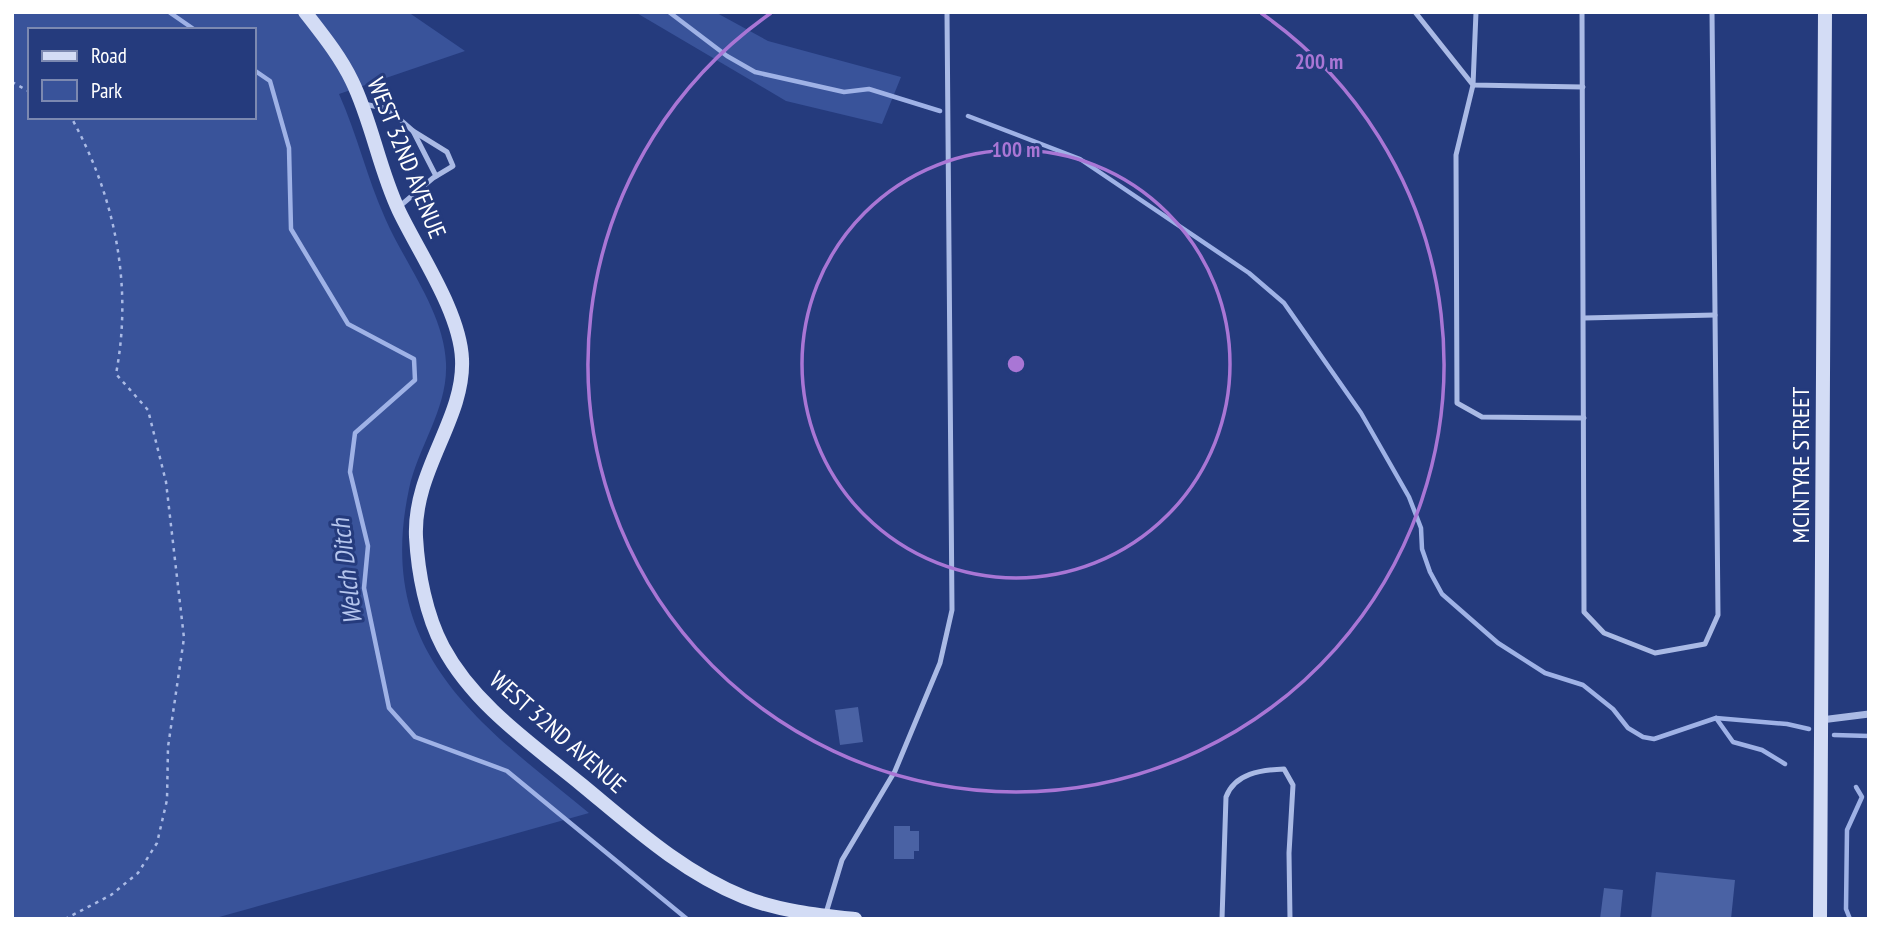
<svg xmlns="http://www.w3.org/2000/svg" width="1881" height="931" viewBox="0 0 1881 931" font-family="'PT Sans Narrow',sans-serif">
<rect width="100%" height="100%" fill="#253b7d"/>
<g fill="#39539a" fill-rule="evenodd">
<path d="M12,12H408L465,51L339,94C357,134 367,178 385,218C405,264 444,312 446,363C448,409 418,446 409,489C374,652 479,723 589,813L212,919H12ZM30,30H254V117H30Z"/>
<path d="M635,12H715L768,41L901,77L882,124L786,101Z"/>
</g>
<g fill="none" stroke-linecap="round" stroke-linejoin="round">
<g stroke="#9fb2e6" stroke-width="4.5">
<path d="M169,12L195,30"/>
<path d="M669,12L727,56L755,72L844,92L869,89L940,111"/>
<path d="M254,70L270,81L289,148L291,229L348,324L414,359L415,380L355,433L350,472L368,546L364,588L389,708L415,737L507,771L687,919"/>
<path d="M968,116L1080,159L1249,273L1284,303L1361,413L1409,497L1421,528L1422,549L1430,572L1442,594L1498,643L1545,673L1583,685L1613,709L1628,728L1643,737L1654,739L1716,718L1787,724L1809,729"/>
<path d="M1716,718L1733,742L1762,750L1785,764"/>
<path d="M1834,735L1869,736"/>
<path d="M1850,919L1846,909L1847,830L1862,797L1856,787"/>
</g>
</g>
<g fill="#4a62a4">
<path d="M858,707L863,742L840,745L835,710Z"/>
<path d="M894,826H910V831H919V851H914V859H894Z"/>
<path d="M1656,872L1735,880L1731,919H1651Z"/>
<path d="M1604,888L1623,890L1620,919H1600Z"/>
</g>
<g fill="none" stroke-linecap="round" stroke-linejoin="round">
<g stroke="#aabae5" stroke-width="2.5" stroke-dasharray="3.5 5" stroke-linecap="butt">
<path d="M12,82L30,92"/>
<path d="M65,919L111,895L138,873L157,843L167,800L168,747L184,638L166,482L148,410L116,374C133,285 115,196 71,117"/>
</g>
<g stroke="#aabae5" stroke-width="5">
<path d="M1415,12L1473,85L1456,155L1457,403L1482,417L1584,418"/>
<path d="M1476,12L1473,85L1583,87"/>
<path d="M1582,12L1584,612L1604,633L1655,653L1705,644L1718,615L1712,12"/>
<path d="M364,104L388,109L413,131L447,152L453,166L433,178L400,206"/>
<path d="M413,131L436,176"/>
<path d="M1584,318L1715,315"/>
<path d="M826,913L842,860L895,771L940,663L952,610L947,12"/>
<path d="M1222,919L1226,797C1235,773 1261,770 1284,769L1293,785L1289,853L1290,919"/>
</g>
<path stroke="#aabae5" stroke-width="7" d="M1821,720L1869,714"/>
<g stroke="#d3dcf5" stroke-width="14">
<path d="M305,12C322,34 340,56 352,81C372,122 379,169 399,211C419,253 460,312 462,359C465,419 413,470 416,537C418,573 426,615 443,647C474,705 532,744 582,785C633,827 682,872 744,897C779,911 818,915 855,919"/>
<path d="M1820,919L1825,12"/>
</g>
</g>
<g fill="none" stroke="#a976d5" stroke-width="3.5">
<circle cx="1016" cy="364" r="214"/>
<path d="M1261 13A428 428 0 1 1 771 13"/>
</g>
<g text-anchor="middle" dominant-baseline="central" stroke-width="6" stroke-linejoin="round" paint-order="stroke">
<g font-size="24" fill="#fff" stroke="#253b7d">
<text transform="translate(407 158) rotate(68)">WEST 32ND AVENUE</text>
<text transform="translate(1800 465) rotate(-90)">MCINTYRE STREET</text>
<text transform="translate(558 732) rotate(41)">WEST 32ND AVENUE</text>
</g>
<g font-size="26" font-style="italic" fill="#b5c5ed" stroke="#253b7d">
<text transform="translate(346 572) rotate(-97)">Welch Ditch</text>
</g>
</g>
<circle cx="1016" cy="364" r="10" fill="#a976d5" stroke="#253b7d" stroke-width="3.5"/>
<g font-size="21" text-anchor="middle" font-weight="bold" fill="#a976d5" stroke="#253b7d" stroke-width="6" stroke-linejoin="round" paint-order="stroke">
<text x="1319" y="69">200 m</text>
<text x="1016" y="157">100 m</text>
</g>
<rect width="1881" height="931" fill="none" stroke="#ffffff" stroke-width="28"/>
<rect x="28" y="28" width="228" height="91" fill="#253b7d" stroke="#7c89b1" stroke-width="2"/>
<rect x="42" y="51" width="35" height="10" fill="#d3dcf5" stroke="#7c89b1" stroke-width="2"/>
<text x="91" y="63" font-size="21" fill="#ffffff">Road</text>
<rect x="42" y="80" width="35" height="21" fill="#39539a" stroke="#7c89b1" stroke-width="2"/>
<text x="91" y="98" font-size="21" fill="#ffffff">Park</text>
</svg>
